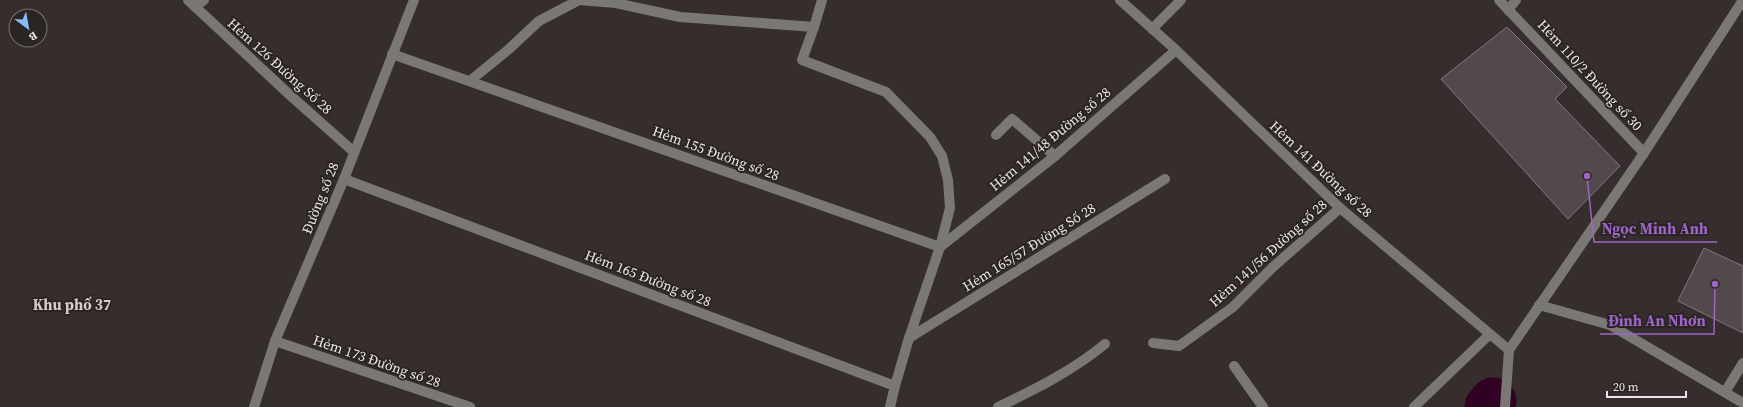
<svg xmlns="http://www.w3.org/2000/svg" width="1743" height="407" viewBox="0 0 1743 407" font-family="'Source Serif 4',serif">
<rect width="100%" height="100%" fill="#352e2c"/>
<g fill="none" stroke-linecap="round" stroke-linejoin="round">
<path stroke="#330025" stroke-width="47" d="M1488,407L1493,401"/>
</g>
<g fill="#51494a" stroke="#807879">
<path d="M1507,27L1567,87L1555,99L1620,166L1568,219L1441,79Z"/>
<path d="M1704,248L1743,266V333L1678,301Z"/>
</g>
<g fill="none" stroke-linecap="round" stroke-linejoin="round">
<g stroke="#7a7875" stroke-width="10">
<path d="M188,0L292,97L354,152"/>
<path d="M1120,0L1176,50L1340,208L1509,350"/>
<path d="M1499,0L1644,153"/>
<path d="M195,7L204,0"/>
<path d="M1508,10L1516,0"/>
<path d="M814,27L822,0"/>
<path d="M1152,29L1181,0"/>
<path d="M471,80L509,49L539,21L579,0L616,3L680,17L814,27L802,60L886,92L930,137L942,156L948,180L950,208L940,247"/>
<path d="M996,135L1012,119L1055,156"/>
<path d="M344,179L895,386L909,338L940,247L392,54"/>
<path d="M940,247L1055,156L1176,50"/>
<path d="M1539,305L1610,325L1743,403"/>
<path d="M909,338L1165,179"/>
<path d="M275,341L470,407"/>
<path d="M1153,343L1179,346L1233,307L1273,267L1340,208"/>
<path d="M1234,366L1263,407"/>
<path d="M1725,392L1743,363"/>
<path d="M254,407L275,341L344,179L414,0"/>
<path d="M890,407L895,386"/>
<path d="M998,407C1036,389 1072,371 1105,344"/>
<path d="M1414,407L1490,334"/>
<path d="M1505,407L1509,350L1644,153L1743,0"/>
</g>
</g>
<g text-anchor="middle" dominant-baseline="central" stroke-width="4" stroke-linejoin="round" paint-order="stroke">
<g font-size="14" fill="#ebe6e5" stroke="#2b2522">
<text transform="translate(280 66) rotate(42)">Hẻm 126 Đường Số 28</text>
<text transform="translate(1590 75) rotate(47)">Hẻm 110/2 Đường số 30</text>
<text transform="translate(1050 139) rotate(-40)">Hẻm 141/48 Đường số 28</text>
<text transform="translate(716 153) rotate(20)">Hẻm 155 Đường số 28</text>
<text transform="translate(1321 169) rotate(43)">Hẻm 141 Đường số 28</text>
<text transform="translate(320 198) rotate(-68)">Đường số 28</text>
<text transform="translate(1029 247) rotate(-32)">Hẻm 165/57 Đường Số 28</text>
<text transform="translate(1268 253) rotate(-42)">Hẻm 141/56 Đường số 28</text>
<text transform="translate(648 278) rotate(21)">Hẻm 165 Đường số 28</text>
<text transform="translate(377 361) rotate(19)">Hẻm 173 Đường số 28</text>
</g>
<g font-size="15" font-weight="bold" fill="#d6cdca" stroke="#2b2522">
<text x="72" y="304">Khu phố 37</text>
</g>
</g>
<path fill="none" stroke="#9d64ca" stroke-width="1.5" d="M1587 176L1594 242H1717M1715 284L1714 334H1600"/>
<g fill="#9d64ca" stroke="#2b2522" stroke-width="1.5">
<circle cx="1587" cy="176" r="4"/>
<circle cx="1715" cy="284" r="4"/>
</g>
<g font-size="15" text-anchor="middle" font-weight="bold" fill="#9d64ca" stroke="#2b2522" stroke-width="4" stroke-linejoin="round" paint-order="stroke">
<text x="1655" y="234">Ngọc Minh Anh</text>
<text x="1657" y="326">Đình An Nhơn</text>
</g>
<g transform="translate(28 28) rotate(148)"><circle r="19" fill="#2b2522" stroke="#787270"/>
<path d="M0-3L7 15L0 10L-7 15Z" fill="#86bbfb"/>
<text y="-6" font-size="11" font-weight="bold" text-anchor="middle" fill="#ebe6e5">B</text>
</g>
<path d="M1607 391v6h79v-6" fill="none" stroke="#ebe6e5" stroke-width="2"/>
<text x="1613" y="391" font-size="12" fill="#ebe6e5" stroke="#2b2522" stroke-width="3" paint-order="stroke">20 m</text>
</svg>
